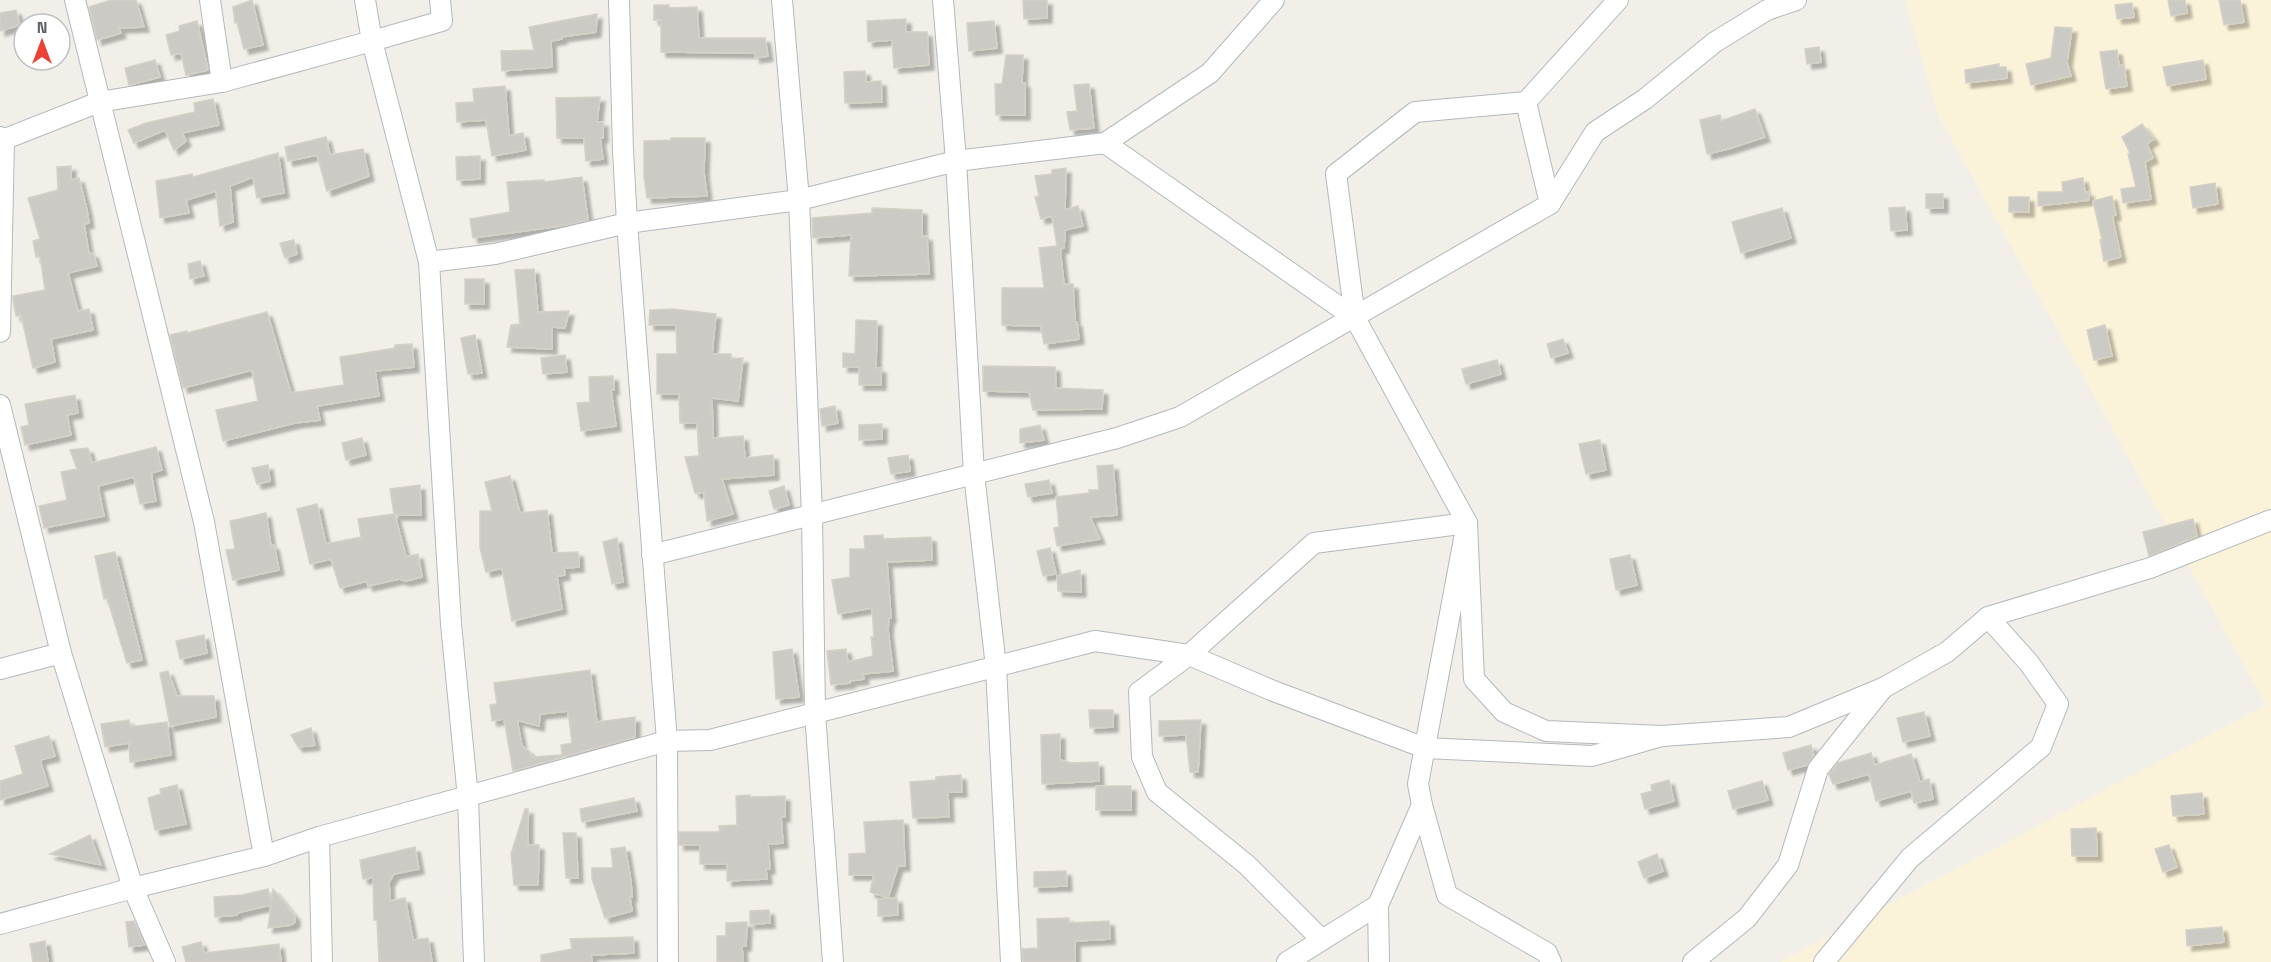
<svg xmlns="http://www.w3.org/2000/svg" width="2271" height="962" viewBox="0 0 2271 962" font-family="'Space Grotesk',sans-serif">
<defs>
<filter id="shadow"><feDropShadow dx="5" dy="5" stdDeviation="1.5" flood-color="#0004"/></filter>
</defs>
<rect width="100%" height="100%" fill="#f1efe8"/>
<path fill="#fbf3d9" d="M1905,0H2271V962H1780L2266,705L1938,115Z"/>
<g fill="#cccac5" stroke="#d6d1c6" stroke-width="1.5" fill-rule="evenodd" filter="url(#shadow)">
<path d="M111,0H136L144,27L119,28L121,33L97,40L89,7Z"/>
<path d="M252,0L263,45L244,49L237,22L235,23L233,7Z"/>
<path d="M1023,0H1047V18L1024,19Z"/>
<path d="M2168,0H2185L2187,13L2171,16Z"/>
<path d="M2219,0H2240L2244,22L2224,25Z"/>
<path d="M2132,3L2134,17L2117,19L2115,5Z"/>
<path d="M654,5H669V8L697,7L699,38H765L768,56L755,58V53L661,52V20H654Z"/>
<path d="M16,10L20,25L0,31V13Z"/>
<path d="M597,14L596,32L561,37L562,39L551,41L552,67L502,71L501,51L534,50L529,27Z"/>
<path d="M906,19V32H927L929,65L894,68L892,40L868,42L867,21Z"/>
<path d="M197,21L208,70L186,75L181,53L171,55L166,35L180,31L179,26Z"/>
<path d="M994,21L997,48L969,51L967,23Z"/>
<path d="M2055,27L2072,28L2067,62L2071,76L2031,85L2026,64L2051,58Z"/>
<path d="M1819,47L1821,62L1807,64L1805,49Z"/>
<path d="M2117,50L2119,66L2124,65L2127,86L2106,89L2100,52Z"/>
<path d="M1006,55H1023L1022,83H1025V115H996L995,84H1002Z"/>
<path d="M155,60L160,77L129,85L125,68Z"/>
<path d="M2203,60L2206,79L2167,86L2163,67Z"/>
<path d="M1999,64V67H2006L2007,78L1966,83L1965,70Z"/>
<path d="M865,71L866,82L881,81L882,102L845,103L844,72Z"/>
<path d="M1089,84L1094,128L1070,130L1067,112L1077,111L1074,85Z"/>
<path d="M505,86L509,136L523,133L526,150L492,156L486,120L457,122L456,103L474,102L473,89Z"/>
<path d="M600,97L597,122H603V138H600L603,159L586,161L584,138H557L556,98Z"/>
<path d="M213,99L219,125L182,133L186,141L174,150L165,130L134,143L128,130L146,123L195,112L194,103Z"/>
<path d="M1755,109L1765,137L1728,149L1707,154L1700,120L1720,115L1721,121Z"/>
<path d="M2142,124L2154,139L2147,144L2153,158L2145,162L2151,199L2123,203L2121,189L2136,187L2128,154L2130,153L2122,137Z"/>
<path d="M326,137L330,155L363,149L369,176L327,191L317,155L288,161L285,147Z"/>
<path d="M671,138H705L704,172L707,196L647,198L644,176V141L671,140Z"/>
<path d="M278,153L284,193L257,198L253,177L230,186L233,222L220,226L216,191L186,200L189,213L160,218L156,181L192,174L193,177Z"/>
<path d="M480,156V179L457,180L456,157Z"/>
<path d="M71,166V180L79,178L87,210L89,223L84,224L89,254L93,253L97,266L68,273L78,311L89,309L93,330L51,339L55,362L33,368L21,315L16,316L13,300V296L45,290L40,256L36,257L33,241L40,239L28,198L58,190L57,167Z"/>
<path d="M1066,168L1065,210L1078,206L1083,226L1065,230L1064,248L1060,249L1064,284H1073L1075,322H1077L1079,339L1044,344L1041,326L1002,325V288H1044L1039,248L1057,246L1052,216L1041,219L1035,197L1039,196L1035,176L1052,174V170Z"/>
<path d="M582,177L588,220L560,226L473,238L470,219L510,212L507,182L544,180V182Z"/>
<path d="M2083,178L2085,192H2089V200L2038,206V192H2063L2062,182Z"/>
<path d="M2215,183L2218,204L2193,208L2190,187Z"/>
<rect x="1926" y="194" width="17" height="14"/>
<path d="M2112,196L2116,215L2112,216L2121,257L2104,261L2100,240H2102L2093,201Z"/>
<rect x="2009" y="197" width="20" height="15"/>
<path d="M1905,207L1907,230L1891,231L1889,208Z"/>
<path d="M872,208L922,210V236H927L929,274L849,276L851,235L813,238L812,218L872,213Z"/>
<path d="M1782,208L1791,238L1741,253L1732,222Z"/>
<path d="M294,240L297,254L285,258L280,243Z"/>
<path d="M200,261L204,276L190,279L188,264Z"/>
<path d="M534,269L538,312L569,311L565,328L552,327V349L507,347L511,325L520,324L515,270Z"/>
<rect x="465" y="279" width="19" height="25"/>
<path d="M672,309L716,314L712,354H731V359L743,358L738,401L712,398L713,438L743,436L745,458L773,455L774,475L722,479L733,514L707,521L704,493H695L685,457L699,456L697,423H680L679,394H657V354H677L676,325H649L650,310Z"/>
<path d="M267,312L291,393L344,385L340,357L395,348V345L412,344L414,367L375,371L379,396L317,406L320,420L295,423L223,441L216,410L258,401L252,370L183,388L170,335L187,331V333Z"/>
<path d="M856,320L877,321L876,368H881V385H859V367H843V353L855,354Z"/>
<path d="M2105,325L2112,356L2094,360L2087,330Z"/>
<path d="M475,335L482,373L468,374L461,338Z"/>
<path d="M1563,339L1568,353L1551,358L1547,344Z"/>
<path d="M565,355L567,372L543,374L541,358Z"/>
<path d="M1497,360L1501,374L1466,384L1462,369Z"/>
<path d="M983,366L1055,367L1056,388L1103,390L1102,409L1033,410L1029,392L983,391Z"/>
<path d="M613,376L614,390H611L616,426L581,431L577,403L590,402L589,377Z"/>
<path d="M75,395L78,413L67,415L71,435L25,445L21,427L29,425L25,404Z"/>
<path d="M835,406L838,423L822,426L820,409Z"/>
<path d="M882,424V439L859,440V425Z"/>
<path d="M1040,425L1044,440L1020,443V429Z"/>
<path d="M362,438L366,455L346,460L342,443Z"/>
<path d="M1600,440L1606,470L1586,474L1579,444Z"/>
<path d="M156,447L162,470L151,473L156,501L140,504L134,477L98,486L104,516L44,528L39,506L67,500L61,472L77,469L70,450L88,448L92,463Z"/>
<path d="M908,455L910,471L891,474L888,458Z"/>
<path d="M268,465L270,481L257,484L252,468Z"/>
<path d="M1113,465L1117,515L1090,517L1100,539L1057,546L1054,528L1059,527L1056,497L1089,493V490H1099L1097,466Z"/>
<path d="M510,476L520,513L547,510L552,553L578,552L579,567L564,568L565,575L557,576L562,609L512,621L502,568L486,572L480,548V511H492L485,482Z"/>
<path d="M1049,480L1052,493L1028,497L1025,484Z"/>
<path d="M420,485L421,515H395L406,557L418,554L422,577L406,581L399,579L368,586L367,581L340,588L331,559L310,564L297,509L317,504L326,544L361,537L358,519L394,514L390,489Z"/>
<path d="M784,486L789,505L774,509L769,491Z"/>
<path d="M266,513L271,546L274,545L279,570L233,580L226,550L235,549L230,521Z"/>
<path d="M2193,519L2197,536L2149,556L2143,532Z"/>
<path d="M883,535V539L931,537L932,560L887,562L891,618H889L888,630L893,671L863,674L864,679L850,681V683L831,685L827,651L846,649L848,662L873,656L871,637H874L872,608L838,614L832,580L850,577V549H865L864,536Z"/>
<path d="M617,538L623,582L612,584L603,542Z"/>
<path d="M1050,548L1056,574L1043,576L1037,551Z"/>
<path d="M115,552L142,660L127,663L107,598L104,599L95,556Z"/>
<path d="M1630,555L1637,585L1616,590L1610,559Z"/>
<path d="M1080,570L1081,592L1058,591L1057,576Z"/>
<path d="M204,635L207,653L180,659L176,641Z"/>
<path d="M792,649L799,697L776,699L773,652Z"/>
<path d="M590,670L597,722L635,717V737L513,771L504,719L492,721L490,705L497,704L494,683ZM568,711L572,743L561,745L562,755L532,757L529,751L522,746L517,720L539,726L540,714Z"/>
<path d="M168,671L177,696H214L216,717L170,726L160,673Z"/>
<path d="M1089,710H1113V727L1090,728Z"/>
<path d="M1924,712L1930,736L1903,742L1897,718Z"/>
<path d="M129,720L130,726H137L167,722L171,755L130,762L129,743L105,747L101,724Z"/>
<path d="M1201,720L1198,772H1190L1186,735L1159,736V721Z"/>
<path d="M311,728L315,745L298,747L291,735Z"/>
<path d="M1060,734V760L1072,763L1098,762L1099,781L1042,784L1041,735Z"/>
<path d="M49,736L55,756L40,760L48,786L0,800V781L23,774L15,746Z"/>
<path d="M1811,745L1814,755L1807,765L1788,770L1783,753Z"/>
<path d="M1871,753L1875,765L1911,754L1920,782L1929,779L1933,799L1914,803L1911,791L1876,801L1869,774L1833,784L1829,774L1838,763Z"/>
<path d="M961,775L962,792H948L949,817L913,818L910,782L936,780V777Z"/>
<path d="M1669,780L1674,801L1645,809L1641,794L1652,791L1651,785Z"/>
<path d="M1762,781L1768,800L1733,809L1728,791Z"/>
<path d="M177,785L186,824L155,830L148,798L161,794L160,789Z"/>
<rect x="1096" y="786" width="35" height="24"/>
<path d="M2202,793L2204,814L2173,816L2171,796Z"/>
<path d="M750,795V797L785,796V817H781L783,843L768,844L770,869H766L767,879L727,881V864H700V845H679V832H720L719,826L737,825L736,796Z"/>
<path d="M634,798L637,811L582,822L580,809Z"/>
<path d="M525,809H528V845H539L538,885H514L511,854Z"/>
<path d="M903,820L905,866H898L888,898L870,892L874,875H849V854L866,853L864,822Z"/>
<path d="M2096,828L2097,856H2072L2071,829Z"/>
<path d="M563,833H576L578,878H566Z"/>
<path d="M90,835L101,865L50,854Z"/>
<path d="M2169,845L2177,867L2163,872L2155,849Z"/>
<path d="M415,847L419,869L394,874L389,882L390,901L405,898L413,940L428,938L432,962H379L377,920H374L373,878L363,879L360,860Z"/>
<path d="M625,847L631,881L632,897H630L632,911L605,918L592,879V868H613L611,849Z"/>
<path d="M1657,854L1663,871L1644,878L1638,862Z"/>
<path d="M1066,871L1067,886L1034,887V872Z"/>
<path d="M268,889L271,901L273,889L295,916V922L291,925L268,928L271,905L237,913V915L215,917L214,897L242,895Z"/>
<path d="M897,898L898,915L878,916V899Z"/>
<path d="M769,910L770,923L750,924V911Z"/>
<path d="M1069,918V923L1109,921L1110,939L1075,941V962H1023L1022,949L1038,948L1037,919Z"/>
<path d="M134,921L145,945L129,947L126,922Z"/>
<path d="M747,922L746,946H742L743,962H717V936H726V923Z"/>
<path d="M2222,927L2224,942L2187,946L2186,930Z"/>
<path d="M633,937L634,953L591,955L592,962H541V955L572,949L570,939Z"/>
<path d="M45,941L48,962H33L30,944Z"/>
<path d="M201,942L204,953L279,944L281,962H186L182,947Z"/>
</g>
<g fill="none" stroke-linecap="round" stroke-linejoin="round">
<g stroke="#b5b8bc" stroke-width="22">
<g id="street">
<path d="M75,0L204,522L264,856"/>
<path d="M210,0L222,82"/>
<path d="M365,0L372,41L442,21L440,0"/>
<path d="M619,0L623,151L627,223L667,741L668,962"/>
<path d="M782,0L799,200L812,515L815,713L833,962"/>
<path d="M943,0L956,161L974,474L996,667L1011,962"/>
<path d="M0,137L4,140L0,332"/>
<path d="M0,141L99,102L222,82L372,41L429,262L495,254L627,223L799,200L956,161L1105,143L1210,73L1274,0"/>
<path d="M1105,143L1355,318L1467,523L1418,784L1422,805L1447,895L1547,953L1551,962"/>
<path d="M1550,204L1595,132L1645,99L1715,42L1767,10L1796,0"/>
<path d="M429,262L451,624L468,798L474,962"/>
<path d="M1355,318L1336,174L1415,112L1526,102"/>
<path d="M0,405L61,653L133,888L165,962"/>
<path d="M652,555L1117,438L1180,417L1550,204L1526,102L1618,0"/>
<path d="M0,669L61,653"/>
<path d="M1662,736L1546,731L1504,712L1474,679L1467,523L1314,543L1189,655L1271,690L1425,748L1592,756L1662,736L1789,727L1883,688"/>
<path d="M319,837L322,962"/>
<path d="M0,924L133,888L264,856L319,837L667,741L710,740L1095,641L1189,655L1139,692L1142,757L1157,792L1247,865L1322,940"/>
<path d="M1287,962L1378,905"/>
<path d="M1379,962L1378,905L1422,805"/>
<path d="M1693,962L1747,918L1788,865L1818,769L1883,688L1947,652L1988,617L2150,568L2271,520"/>
<path d="M1824,962L1910,858L2041,747L2058,704L2029,663L1988,617"/>
</g>
</g>
<use href="#street" stroke="#fff" stroke-width="20"/>
</g>
<g transform="translate(42 42)"><circle r="28" fill="#ffffff" stroke="#bfc1c3" stroke-width="1.5"/>
<path d="M0-4.5L10 22L0 15L-10 22Z" fill="#ea4335"/>
<text y="-9" font-size="16" font-weight="bold" text-anchor="middle" fill="#5f6368">N</text>
</g>
</svg>
